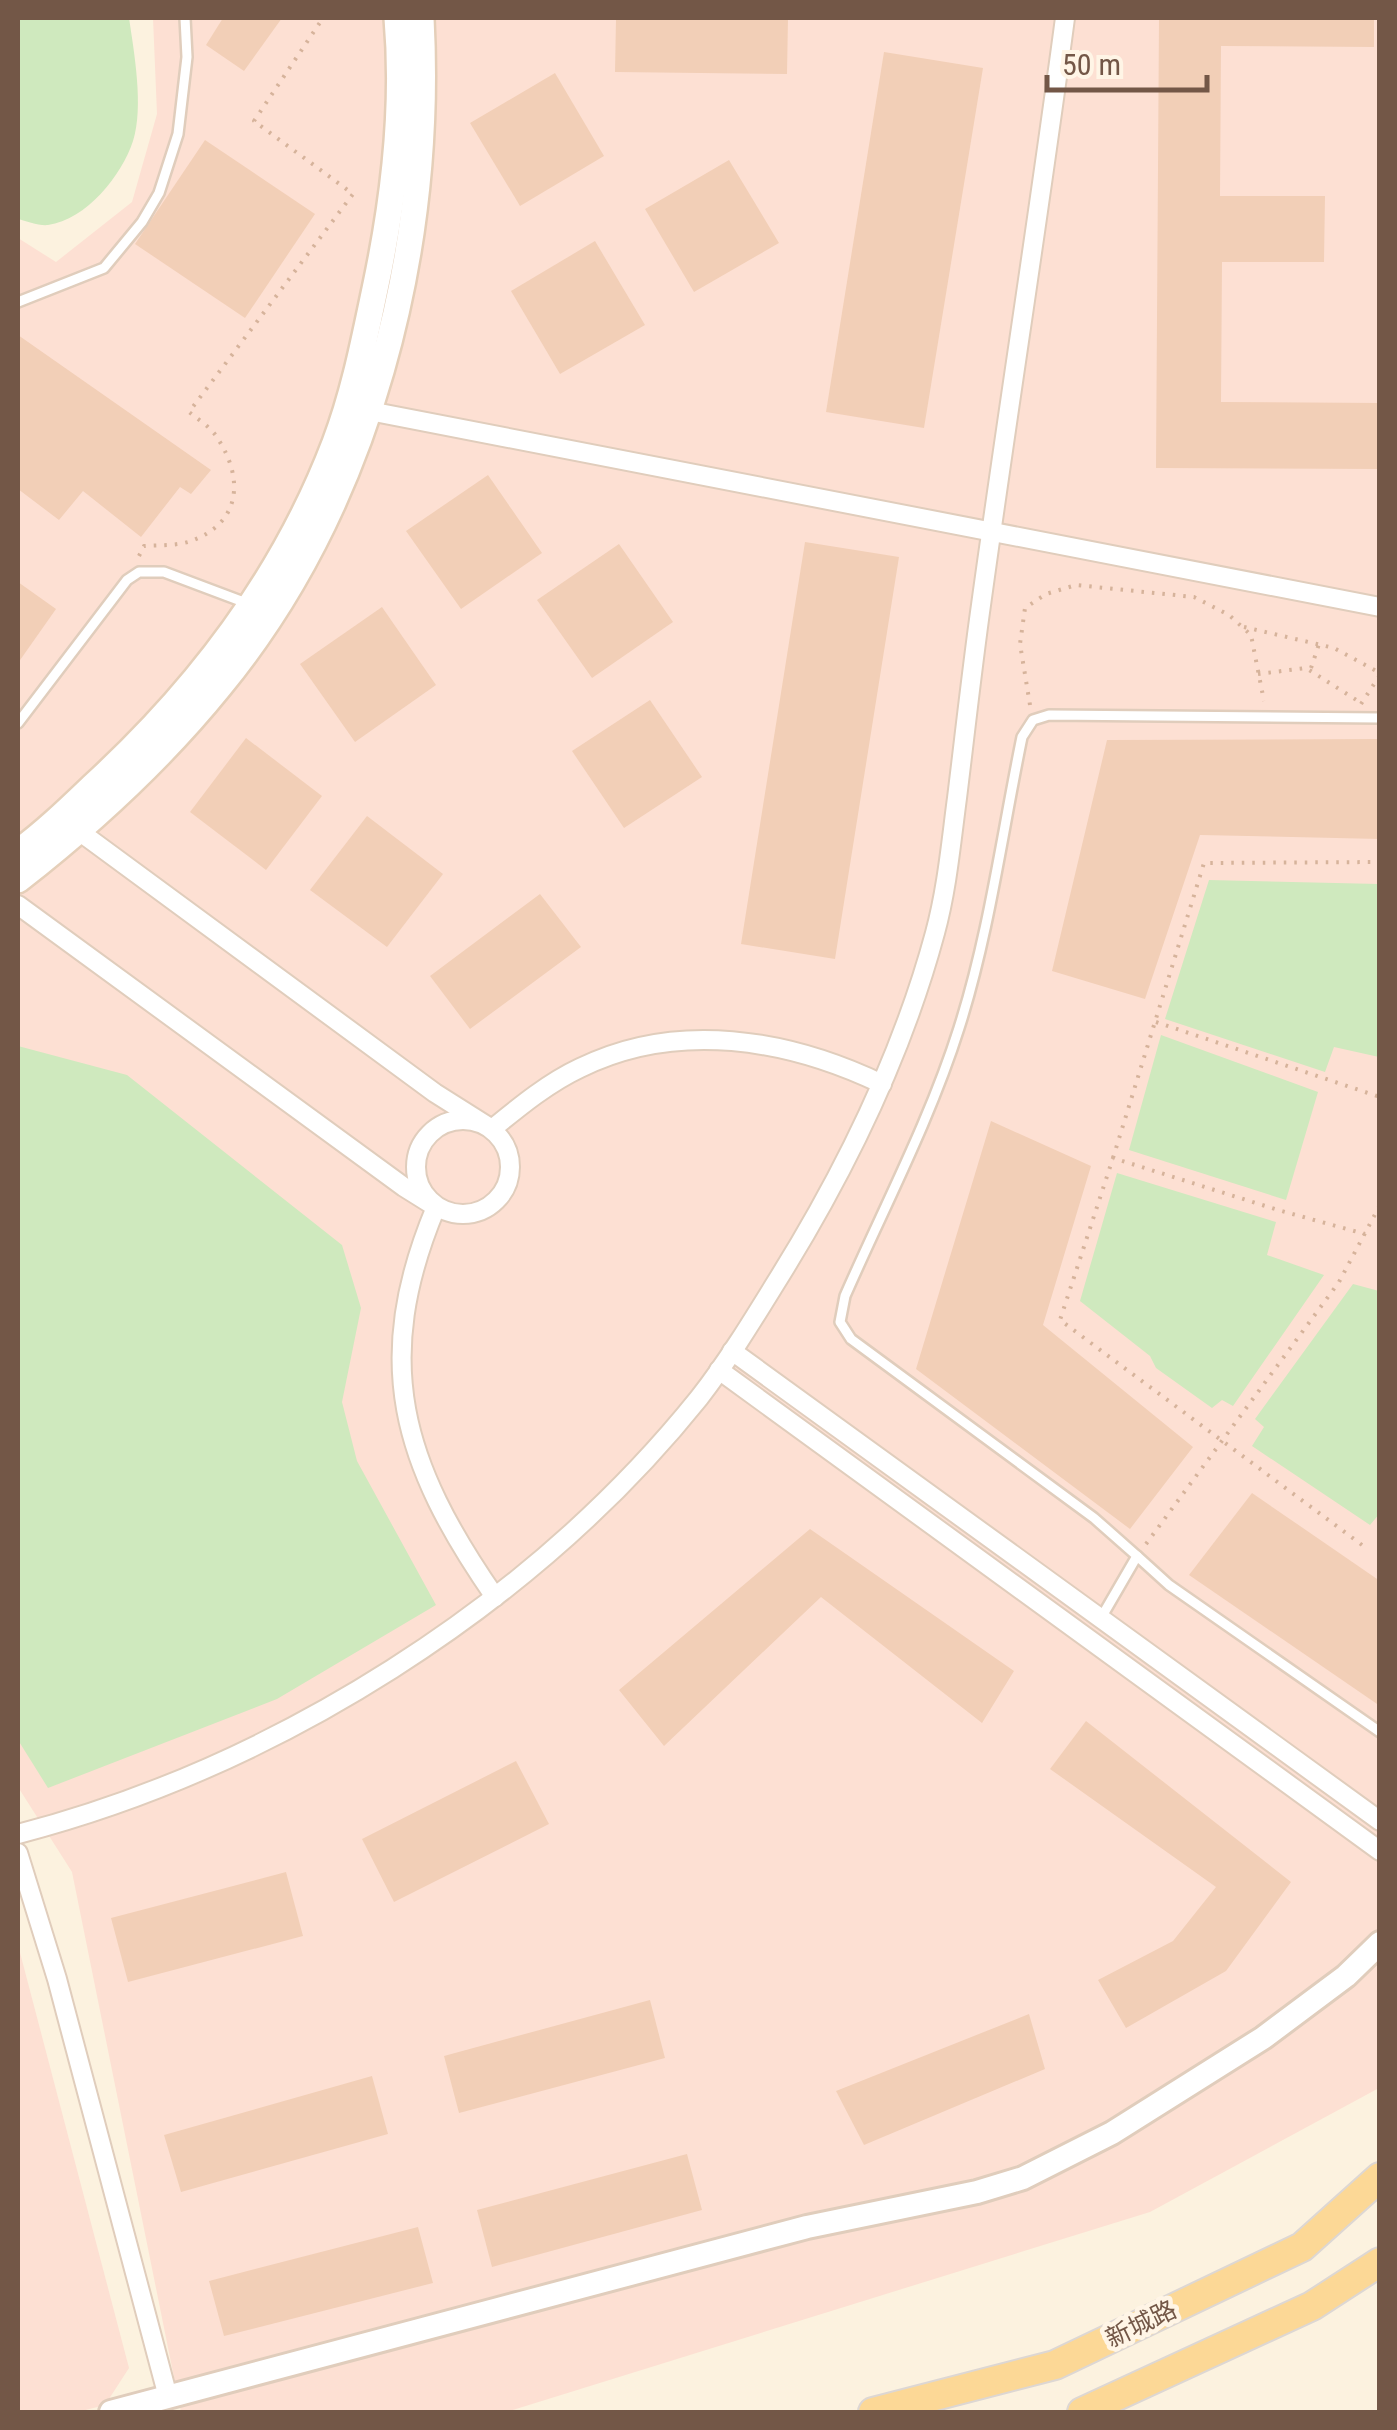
<svg xmlns="http://www.w3.org/2000/svg" width="1397" height="2430" viewBox="0 0 1397 2430" font-family="'Roboto Condensed','Noto Sans SC',sans-serif">
<rect width="100%" height="100%" fill="#fcf2df"/>
<g fill="#fde0d3">
<path d="M153,18H1379V2088L1150,2212L506,2412H181L72,1872L18,1787V238L56,262L132,202L157,114Z"/>
<path d="M18,1945L129,2368L105,2405L78,2412H18Z"/>
</g>
<g fill="#cfe9be">
<path d="M18,18H129C134,52 144,107 133,141C122,175 86,220 48,225C39,226 26,221 18,219Z"/>
<path d="M1209,880L1379,884V1057L1334,1047L1325,1072L1165,1019Z"/>
<path d="M1161,1035L1318,1092L1286,1200L1129,1150Z"/>
<path d="M18,1046L127,1075L342,1245L361,1308L342,1402L357,1461L436,1605L277,1699L48,1788L18,1740Z"/>
<path d="M1117,1173L1276,1222L1267,1255L1324,1275L1233,1406L1222,1400L1212,1408L1156,1368L1150,1356L1080,1301Z"/>
<path d="M1353,1284L1379,1291L1380,1513L1370,1525L1252,1446L1264,1427L1255,1419Z"/>
</g>
<g fill="#f2cfb7">
<path d="M223,18H282L244,71L206,45Z"/>
<path d="M616,18H788L787,74L615,72Z"/>
<path d="M1159,18H1374V47L1221,46L1220,196H1325L1324,262H1222L1221,402L1380,403V469L1156,468Z"/>
<path d="M884,52L983,68L924,428L826,412Z"/>
<path d="M555,73L604,156L520,206L470,123Z"/>
<path d="M205,140L315,214L245,318L135,244Z"/>
<path d="M729,160L779,243L694,292L645,209Z"/>
<path d="M595,241L645,325L560,374L511,291Z"/>
<path d="M18,335L211,470L191,494L180,487L141,537L83,491L59,520L18,489Z"/>
<path d="M488,475L542,553L461,609L406,531Z"/>
<path d="M805,542L899,557L835,959L741,944Z"/>
<path d="M619,544L673,622L592,678L537,600Z"/>
<path d="M18,582L56,609L18,663Z"/>
<path d="M382,607L436,685L355,742L300,664Z"/>
<path d="M650,700L702,777L624,828L572,751Z"/>
<path d="M246,738L322,796L266,870L190,812Z"/>
<path d="M1377,739L1380,839L1200,835L1145,999L1052,971L1107,740Z"/>
<path d="M367,816L443,874L387,947L310,890Z"/>
<path d="M540,894L581,947L470,1029L430,976Z"/>
<path d="M991,1121L1091,1166L1043,1325L1193,1447L1130,1529L916,1369Z"/>
<path d="M1252,1493L1380,1581V1706L1189,1575Z"/>
<path d="M810,1529L1014,1671L982,1723L821,1597L664,1746L619,1690Z"/>
<path d="M1086,1721L1291,1882L1226,1971L1126,2028L1098,1980L1173,1941L1216,1887L1050,1769Z"/>
<path d="M516,1761L549,1824L394,1902L362,1839Z"/>
<path d="M286,1872L303,1936L128,1982L111,1918Z"/>
<path d="M650,2000L665,2058L459,2113L444,2056Z"/>
<path d="M1029,2014L1045,2069L864,2145L836,2091Z"/>
<path d="M372,2076L388,2134L181,2192L164,2135Z"/>
<path d="M687,2154L702,2210L492,2267L477,2210Z"/>
<path d="M418,2227L433,2283L224,2336L209,2281Z"/>
</g>
<g fill="none" stroke-linecap="round" stroke-linejoin="round">
<g stroke="#e0cdbc" stroke-width="14">
<g id="service">
<path d="M18,302L104,268L142,222L159,193L178,134L187,57L185,18"/>
<path d="M18,723L127,580L139,572H164L249,604"/>
<path d="M1137,1556L1169,1585L1380,1732"/>
<path d="M1101,1618L1137,1556L1094,1518L851,1339L840,1322L845,1296C884,1207 930,1120 959,1028C989,934 1002,834 1022,737L1033,720L1049,715L1380,718"/>
</g>
</g>
<g stroke="#e0cdbc" stroke-width="22">
<g id="minor">
<path d="M359,409L1380,607"/>
<path d="M72,826L435,1093L492,1129C519,1107 548,1083 580,1068C677,1020 788,1039 882,1084"/>
<path d="M18,905L404,1187L436,1207C371,1362 402,1463 495,1597"/>
<circle cx="463" cy="1167" r="47"/>
<path d="M732,1351L1380,1821"/>
<path d="M719,1370L1380,1851"/>
<path d="M18,1834C275,1767 532,1606 699,1398C727,1362 751,1323 775,1284C844,1174 901,1059 935,933C947,889 951,843 957,798C965,733 972,669 981,605C1008,409 1039,214 1065,18"/>
<path d="M18,1853L57,1979L168,2397"/>
</g>
</g>
<g stroke="#e0cdbc" stroke-width="28">
<path id="tertiary" d="M111,2412L807,2227L977,2192L1023,2178L1112,2133L1263,2038L1346,1976L1380,1943"/>
</g>
<g stroke="#e5cfb9" stroke-width="30">
<g id="secondary">
<path d="M18,852C44,833 68,810 92,787C197,691 284,577 335,443C354,393 364,341 375,289C394,200 405,109 397,18"/>
<path d="M18,880C91,823 161,759 220,686C370,503 433,250 421,18"/>
</g>
</g>
<g stroke="#ddd7d3" stroke-width="32">
<g id="primary">
<path d="M873,2412L1055,2365L1302,2247L1380,2177"/>
<path d="M1082,2412L1312,2306L1380,2262"/>
</g>
</g>
<g stroke="#d6b39b" stroke-width="4" stroke-dasharray="2.5 8" stroke-linecap="butt">
<path d="M139,556L144,546C158,545 177,546 191,541C241,523 244,479 218,439C212,428 199,420 189,412L353,194L254,121L323,18"/>
<path d="M1244,627L1334,648L1380,673"/>
<path d="M1311,668L1319,644"/>
<path d="M1258,674L1306,668L1358,701"/>
<path d="M1361,704L1380,675"/>
<path d="M1030,705L1020,644L1025,608L1046,594L1076,585L1194,597L1229,615L1251,635L1264,701"/>
<path d="M1156,1022L1380,1097"/>
<path d="M1113,1158L1204,863L1380,862"/>
<path d="M1146,1544L1339,1282L1380,1205"/>
<path d="M1362,1545L1060,1320L1113,1158L1278,1210L1365,1234"/>
</g>
<use href="#service" stroke="#fff" stroke-width="9"/>
<use href="#minor" stroke="#fff" stroke-width="18"/>
<use href="#tertiary" stroke="#fff" stroke-width="22"/>
<use href="#secondary" stroke="#fff" stroke-width="25"/>
<use href="#primary" stroke="#fcd896" stroke-width="28"/>
</g>
<g text-anchor="middle" dominant-baseline="central" stroke-width="9" stroke-linejoin="round" paint-order="stroke">
<g font-size="25" fill="#735747" stroke="#fff5e6">
<text transform="translate(1141 2324) rotate(-26)">新城路</text>
</g>
</g>
<rect width="1397" height="2430" fill="none" stroke="#735747" stroke-width="40"/>
<path d="M1047 75v15h160v-15" fill="none" stroke="#735747" stroke-width="5"/>
<text x="1062" y="75" font-size="30" fill="#735747" stroke="#fff5e6" stroke-width="8" paint-order="stroke">50 m</text>
</svg>
